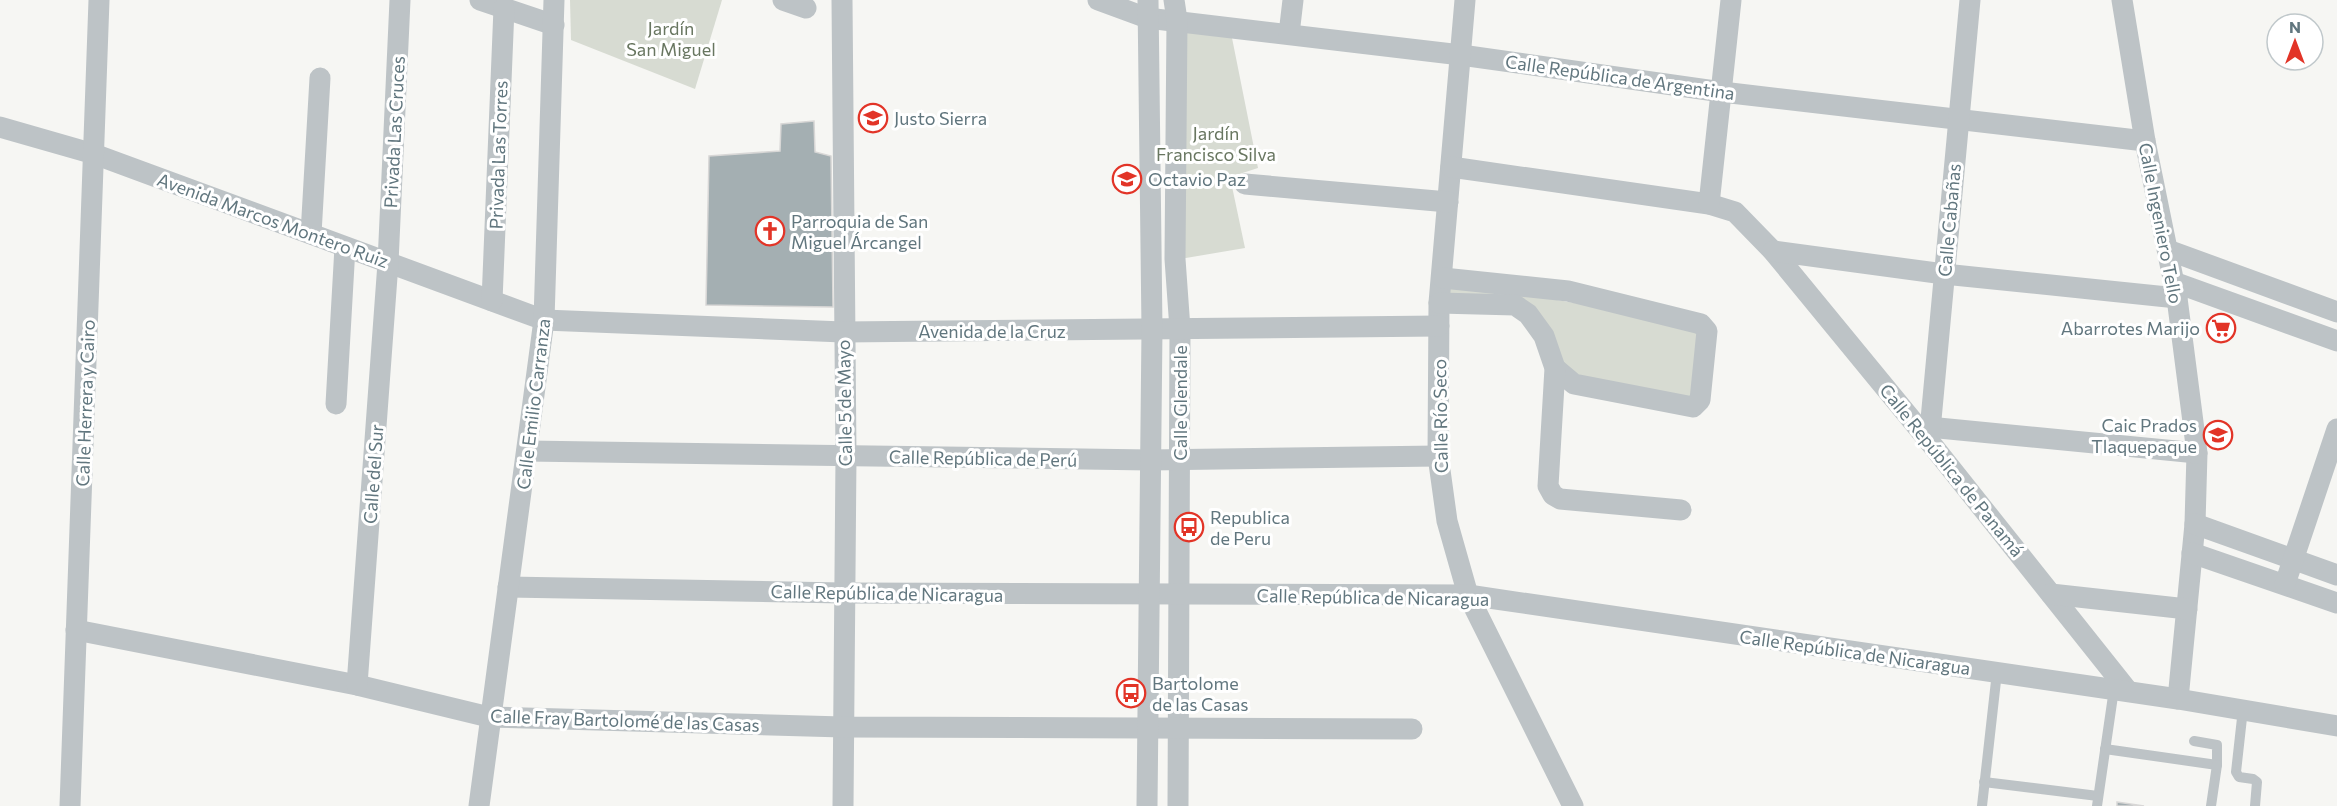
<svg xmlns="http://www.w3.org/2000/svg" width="2337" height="806" viewBox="0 0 2337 806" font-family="Commissioner,sans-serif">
<rect width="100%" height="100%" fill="#f6f6f3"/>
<g fill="#d7dbd2">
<path d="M570,0H722L695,89L571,40Z"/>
<path d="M1180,22L1230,28L1258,168L1230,177L1245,248L1180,259Z"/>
<path d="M1443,281L1701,324L1693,407L1574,384L1528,314L1440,297Z"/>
</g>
<g fill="#a4afb2" stroke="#d8d7d6" stroke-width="1.5">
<path d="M814,121L815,152L831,156L833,307L706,305L709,156L780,151L781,124Z"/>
<path d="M2117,802L2144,806H2117Z"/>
</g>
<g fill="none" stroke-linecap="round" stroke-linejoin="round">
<g stroke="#bdc3c6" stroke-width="10">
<path d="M2243,709L2236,772L2239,777L2253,779L2257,782L2255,806"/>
<path d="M2105,749L2217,765V745L2194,741"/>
<path d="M1984,782L2098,796"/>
<path d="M1982,806L1997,672"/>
<path d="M2097,806L2114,689"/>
<path d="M2211,806L2217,765"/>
</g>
<g stroke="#bdc3c6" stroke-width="21">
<path d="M480,0L554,25"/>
<path d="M783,0L806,8"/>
<path d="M842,0L846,456L843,806"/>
<path d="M1098,0L1147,18L1461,55L1722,92L2145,141"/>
<path d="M1174,0L1177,20L1175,259L1180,329L1178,806"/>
<path d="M1465,0L1439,303L1438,456L1447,521L1468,595L1573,806"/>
<path d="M2122,0L2145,141L2177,298L2197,453L2195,524L2178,699"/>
<path d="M1289,34L1293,0"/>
<path d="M0,127L94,154L544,320L843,332L1439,326"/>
<path d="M1451,167L1709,204L1735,212L1773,251L1929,441L2128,691"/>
<path d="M1245,184L1448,202"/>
<path d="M1709,204L1731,0"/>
<path d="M311,234L320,78"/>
<path d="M2168,250L2337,312"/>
<path d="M1773,251L1944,274L2177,298"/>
<path d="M1443,278L1568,291L1701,324L1707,331L1700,400L1693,407L1574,384L1555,368"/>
<path d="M2174,282L2337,341"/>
<path d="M492,301L504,8"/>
<path d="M1439,303L1515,305L1528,314L1544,336L1555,368L1548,486L1553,495L1560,499L1681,510"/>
<path d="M336,404L345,247"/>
<path d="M1918,426L2197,453"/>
<path d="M1929,441L1970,0"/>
<path d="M527,451L1150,460L1438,456"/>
<path d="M2195,524L2337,575"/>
<path d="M2192,553L2337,603"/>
<path d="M2285,584L2337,429"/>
<path d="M508,587L843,593L1468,595L2178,699L2337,726"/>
<path d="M2051,594L2187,609"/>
<path d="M76,630L357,685L489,717L843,727L1412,729"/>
<path d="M357,685L388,263L400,0"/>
<path d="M70,806L99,0"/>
<path d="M479,806L544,320L554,0"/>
<path d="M1147,806L1152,329L1148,0"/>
</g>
</g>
<defs>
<g id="school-ring" transform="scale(1.5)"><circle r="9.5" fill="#fff" stroke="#e23427" stroke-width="1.5"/><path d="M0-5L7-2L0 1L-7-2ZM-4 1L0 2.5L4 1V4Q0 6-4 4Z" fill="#e23427"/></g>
<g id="church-ring" transform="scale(1.5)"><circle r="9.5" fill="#fff" stroke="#e23427" stroke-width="1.5"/><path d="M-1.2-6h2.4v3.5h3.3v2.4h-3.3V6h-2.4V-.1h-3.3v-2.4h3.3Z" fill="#e23427"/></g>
<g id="supermarket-ring" transform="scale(1.5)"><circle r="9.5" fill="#fff" stroke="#e23427" stroke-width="1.5"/><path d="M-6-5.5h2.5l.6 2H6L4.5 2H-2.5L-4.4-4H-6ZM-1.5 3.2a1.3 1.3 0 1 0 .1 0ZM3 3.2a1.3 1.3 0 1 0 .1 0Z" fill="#e23427"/></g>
<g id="bus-ring" transform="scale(1.5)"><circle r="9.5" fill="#fff" stroke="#e23427" stroke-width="1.5"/><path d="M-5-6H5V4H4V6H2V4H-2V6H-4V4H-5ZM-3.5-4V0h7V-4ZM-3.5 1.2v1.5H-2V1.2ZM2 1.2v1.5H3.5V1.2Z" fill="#e23427"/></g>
</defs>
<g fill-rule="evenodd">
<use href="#school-ring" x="873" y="118"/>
<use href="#school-ring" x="1127" y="179"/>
<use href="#church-ring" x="770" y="231"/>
<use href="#supermarket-ring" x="2221" y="328"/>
<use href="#school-ring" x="2218" y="435"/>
<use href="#bus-ring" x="1189" y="527"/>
<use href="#bus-ring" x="1131" y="693"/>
</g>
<g text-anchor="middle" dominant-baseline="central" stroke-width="6" stroke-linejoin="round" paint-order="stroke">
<g font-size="18" fill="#687660" stroke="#fff">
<text x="671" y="28">Jardín<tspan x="671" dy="21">San Miguel</tspan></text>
<text x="1216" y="133">Jardín<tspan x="1216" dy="21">Francisco Silva</tspan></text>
</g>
<g font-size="18" fill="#61767e" stroke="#fff">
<text transform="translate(1620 77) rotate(8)">Calle República de Argentina</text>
<text transform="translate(394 132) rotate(-87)">Privada Las Cruces</text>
<text transform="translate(498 155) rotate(-88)">Privada Las Torres</text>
<text transform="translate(273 220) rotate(20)">Avenida Marcos Montero Ruiz</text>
<text transform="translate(1949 220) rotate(-85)">Calle Cabañas</text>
<text transform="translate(2161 223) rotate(79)">Calle Ingeniero Tello</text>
<text x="992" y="331">Avenida de la Cruz</text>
<text transform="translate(85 403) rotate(-88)">Calle Herrera y Cairo</text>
<text transform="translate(844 403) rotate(-91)">Calle 5 de Mayo</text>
<text transform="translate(1180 403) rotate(-90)">Calle Glendale</text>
<text transform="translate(533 404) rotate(-83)">Calle Emilio Carranza</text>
<text transform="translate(1440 416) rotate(-91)">Calle Río Seco</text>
<text transform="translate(983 458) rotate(1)">Calle República de Perú</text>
<text transform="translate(1952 470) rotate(51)">Calle República de Panamá</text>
<text transform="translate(373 474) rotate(-86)">Calle del Sur</text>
<text transform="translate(887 593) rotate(1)">Calle República de Nicaragua</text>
<text transform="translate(1373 597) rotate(1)">Calle República de Nicaragua</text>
<text transform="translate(1855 652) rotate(8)">Calle República de Nicaragua</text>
<text transform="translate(625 720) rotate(2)">Calle Fray Bartolomé de las Casas</text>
</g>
<g font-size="18" fill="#61767e" stroke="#fff" text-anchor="start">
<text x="894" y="118">Justo Sierra</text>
<text x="1148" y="179">Octavio Paz</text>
<text x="791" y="221">Parroquia de San<tspan x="791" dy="21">Miguel Árcangel</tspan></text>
<text x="2200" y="328" text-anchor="end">Abarrotes Marijo</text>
<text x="2197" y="425" text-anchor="end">Caic Prados<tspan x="2197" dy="21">Tlaquepaque</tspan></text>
<text x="1210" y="517">Republica<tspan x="1210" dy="21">de Peru</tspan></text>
<text x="1152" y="683">Bartolome<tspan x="1152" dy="21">de las Casas</tspan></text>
</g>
</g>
<g transform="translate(2295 42)"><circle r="28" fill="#ffffff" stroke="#c0c8cb" stroke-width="1.5"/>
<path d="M0-4.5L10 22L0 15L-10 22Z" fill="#e23427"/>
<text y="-9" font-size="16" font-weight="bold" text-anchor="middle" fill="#61767e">N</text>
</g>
</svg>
